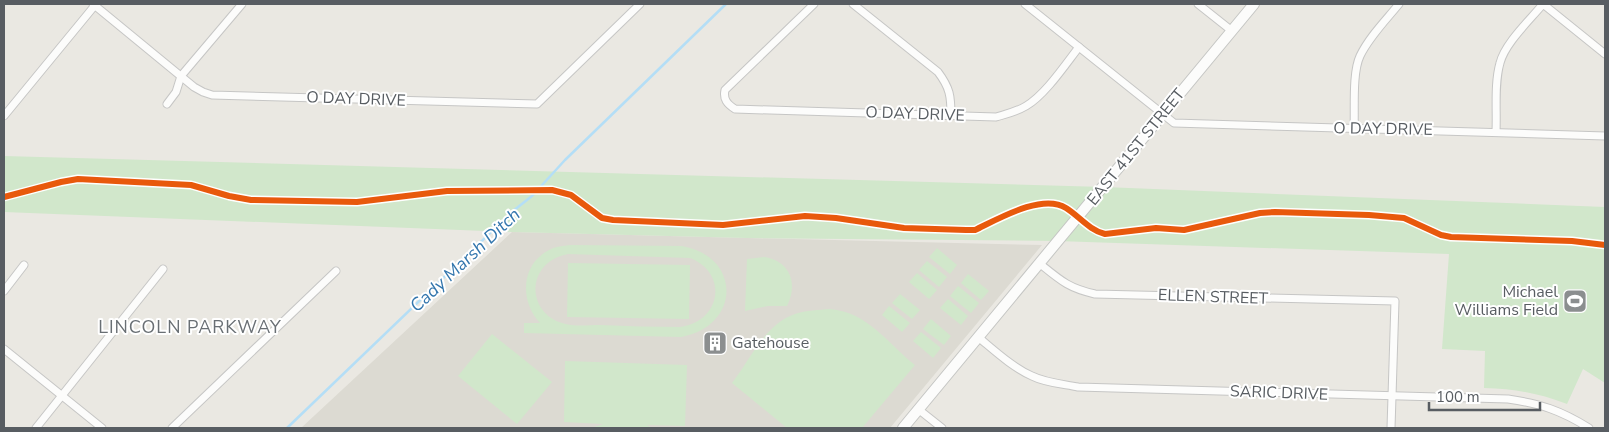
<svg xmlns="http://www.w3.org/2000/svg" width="1609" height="432" viewBox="0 0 1609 432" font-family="'Nunito Sans',sans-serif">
<rect width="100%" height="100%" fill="#eae8e2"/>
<path fill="#dcdad2" d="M512,232L747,238L1042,245L890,428H301Z"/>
<g fill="#d1e7cb" fill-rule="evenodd">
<path d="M4,156L1104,187L1605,207V383L1583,369L1567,404C1538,393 1515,389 1484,388L1485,351L1442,349L1449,254L1057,241L747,238L512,232L4,212Z"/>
<path d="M571,245L682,246C743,257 740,327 681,337L524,333V323H540C520,302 520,265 549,250C556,246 563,246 571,245ZM568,254L690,258C729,273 721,322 680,327C654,327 627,326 600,325C588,325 574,327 562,323C543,318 531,298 537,279C542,264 554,257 568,254Z"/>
<path d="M937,248L957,265L950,274L929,257Z"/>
<path d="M765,257C791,262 798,284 787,306H768L745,311L747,259Z"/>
<path d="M927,261L947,277L939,287L919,270Z"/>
<path d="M568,263L690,265L689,319L567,317Z"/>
<path d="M917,273L937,290L929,299L909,282Z"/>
<path d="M968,274L989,291L981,300L961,283Z"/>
<path d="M958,286L979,303L971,313L950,296Z"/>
<path d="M900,294L920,310L912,319L892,303Z"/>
<path d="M948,299L968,316L961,325L940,308Z"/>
<path d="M889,306L910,323L902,332L882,315Z"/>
<path d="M830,309C868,312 888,344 915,365L862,428H787L732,383C750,360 765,324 795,314C806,310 819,310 830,309Z"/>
<path d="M931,319L951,336L944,345L923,329Z"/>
<path d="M921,332L941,348L933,358L913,341Z"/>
<path d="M492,334L552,382L517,424L458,376Z"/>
<path d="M565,361L687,365L685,426L647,425L652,428H592L603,424L564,422Z"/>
</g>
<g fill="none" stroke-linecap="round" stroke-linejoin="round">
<path stroke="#b4def6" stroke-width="2.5" d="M287,428L513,211L532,196L565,160L726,4"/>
<g stroke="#c6c6c5" stroke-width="9">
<g id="street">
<path d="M93,4L194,87L203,92L212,95L537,104L640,4"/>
<path d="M814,4L725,90C723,99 727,104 735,109L996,117C1006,114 1016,112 1026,106C1045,95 1065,65 1079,47"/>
<path d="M853,4L938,72C950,88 951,96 951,116"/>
<path d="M1025,4L1174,123L1605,136"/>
<path d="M1198,4L1232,31"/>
<path d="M167,104L176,92L181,76L242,4"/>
<path d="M4,116L96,4"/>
<path d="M1354,129C1355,109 1352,73 1360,56C1369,37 1386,20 1399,4"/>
<path d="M1496,132C1497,110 1494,84 1500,63C1505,43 1530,20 1543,4L1605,54"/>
<path d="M1039,263C1060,280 1068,288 1095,294L1395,301L1391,428"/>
<path d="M4,291L24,265"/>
<path d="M978,337C995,351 1012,367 1032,376C1046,383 1063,384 1078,387L1508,399C1541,404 1560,410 1589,428"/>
<path d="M4,349L102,428"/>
<path d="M918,409L942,428"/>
<path d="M36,428L163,269"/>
<path d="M172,428L336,271"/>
</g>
</g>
<g stroke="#c5c6c4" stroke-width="12">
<path id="secondary" d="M903,428L1254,4"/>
</g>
<use href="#street" stroke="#fcfcfb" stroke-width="7"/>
<use href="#secondary" stroke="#fcfcfb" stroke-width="10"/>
<g stroke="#fff" stroke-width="9">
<path id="cycleway" d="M4,197L61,182L78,179L191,185L229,196L251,200L357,202L447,191L552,190L571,195L602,218L613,220L723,225L805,216L836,218L904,228L966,230H975C998,219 1042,193 1066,208C1079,216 1089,230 1105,234L1156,228L1184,230L1260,213L1275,212L1369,215L1404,218L1441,235L1451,237L1572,241L1605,245"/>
</g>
<use href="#cycleway" stroke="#e8590c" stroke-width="6"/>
</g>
<defs>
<g id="stadium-square" transform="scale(1.25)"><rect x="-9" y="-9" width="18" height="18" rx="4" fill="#8b8e8f" stroke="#fff"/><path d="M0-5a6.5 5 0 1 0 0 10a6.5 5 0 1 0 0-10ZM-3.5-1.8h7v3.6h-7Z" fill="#fff"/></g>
<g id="building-square" transform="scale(1.25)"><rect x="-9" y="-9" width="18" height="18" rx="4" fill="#8b8e8f" stroke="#fff"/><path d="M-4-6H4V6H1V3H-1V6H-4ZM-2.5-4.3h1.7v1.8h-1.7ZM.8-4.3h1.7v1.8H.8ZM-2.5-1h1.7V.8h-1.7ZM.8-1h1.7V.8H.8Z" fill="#fff"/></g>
</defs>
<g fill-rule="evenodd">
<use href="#stadium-square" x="1575" y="301"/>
<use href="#building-square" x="715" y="343"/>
</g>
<g text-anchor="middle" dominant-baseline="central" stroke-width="4" stroke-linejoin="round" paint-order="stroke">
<g font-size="16" fill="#585d62" stroke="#fff">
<text transform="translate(356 99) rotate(2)">O DAY DRIVE</text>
<text transform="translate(915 114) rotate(2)">O DAY DRIVE</text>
<text transform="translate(1383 129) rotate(1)">O DAY DRIVE</text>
<text transform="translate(1136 147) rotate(-51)">EAST 41ST STREET</text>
<text transform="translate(1213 297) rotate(2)">ELLEN STREET</text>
<text transform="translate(1279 393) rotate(2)">SARIC DRIVE</text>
</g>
<g font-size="16" fill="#585d62" stroke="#fff" text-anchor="end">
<text x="1558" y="292">Michael<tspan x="1558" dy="18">Williams Field</tspan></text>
<text x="732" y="343" text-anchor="start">Gatehouse</text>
</g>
<g font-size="18" font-style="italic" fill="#3376ad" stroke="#fff">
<text transform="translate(465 260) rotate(-43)">Cady Marsh Ditch</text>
</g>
<g font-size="18" letter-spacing="1" fill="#696f74" stroke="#fff">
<text x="190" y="327">LINCOLN PARKWAY</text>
</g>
</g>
<rect width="1609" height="432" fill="none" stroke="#585d62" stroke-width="10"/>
<path d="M1429 402v8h111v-8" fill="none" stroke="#585d62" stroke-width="2.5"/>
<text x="1436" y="402" font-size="15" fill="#585d62" stroke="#ffffff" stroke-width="4" paint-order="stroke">100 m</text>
</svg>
